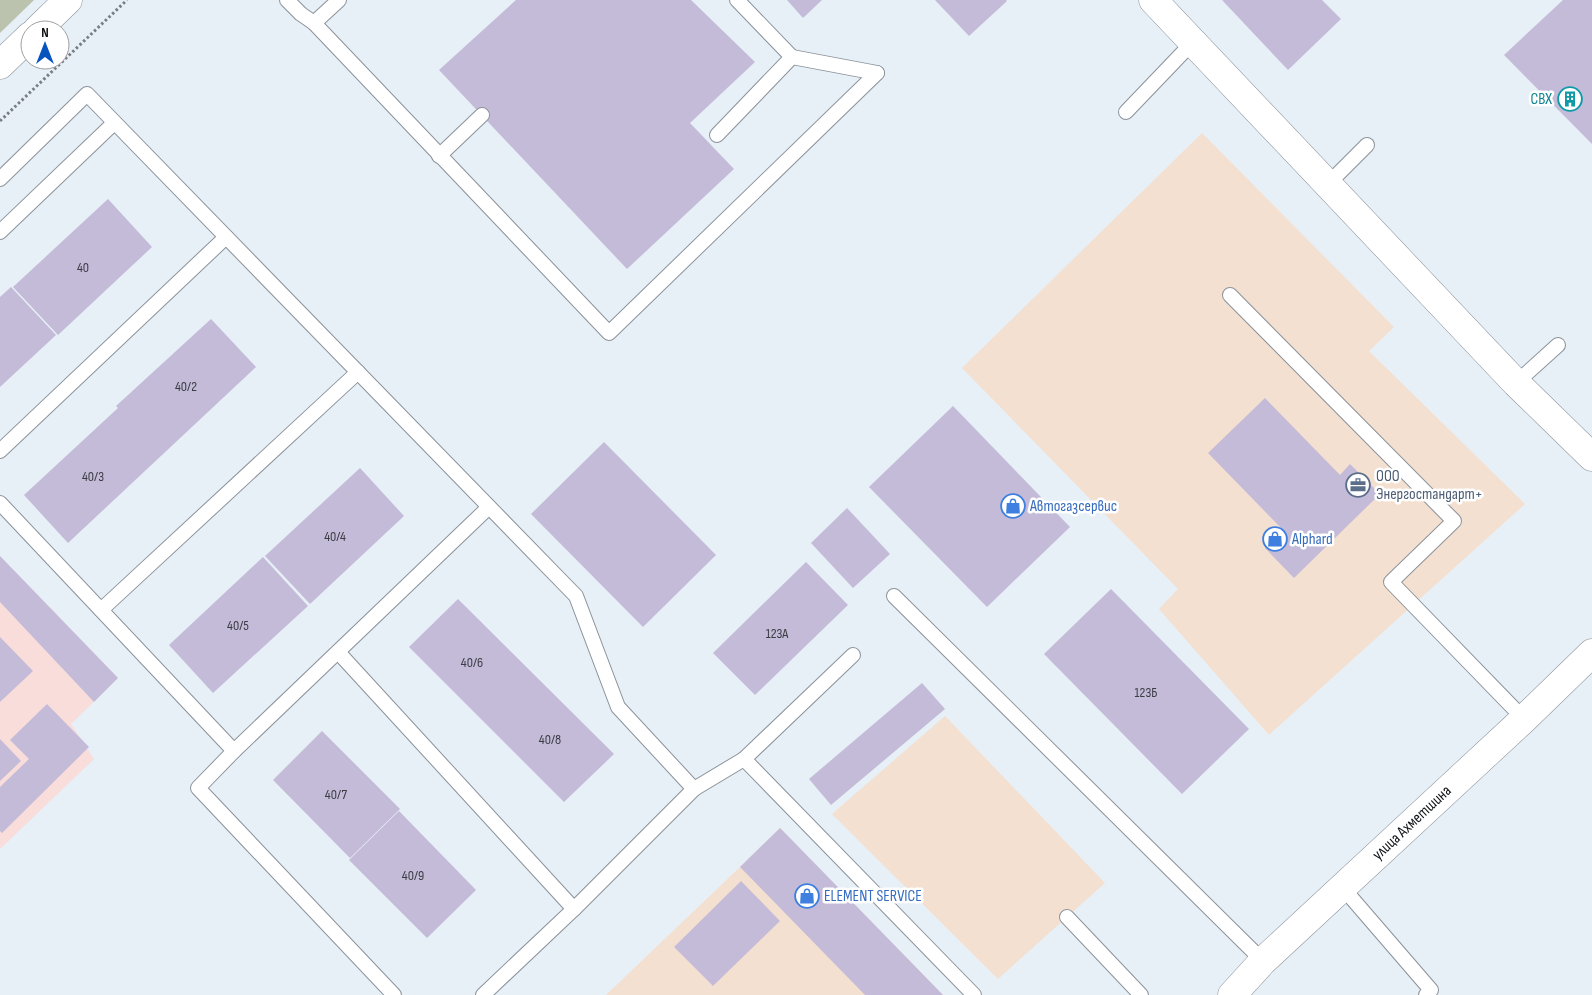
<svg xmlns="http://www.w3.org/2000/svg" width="1592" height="995" viewBox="0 0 1592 995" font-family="'Sofia Sans Condensed',sans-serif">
<rect width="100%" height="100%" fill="#e7eff7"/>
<g fill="#f4e0d0">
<path d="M1202,133L1394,327L1369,351L1525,504L1269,735L1159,609L1178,589L962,368Z"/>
<path d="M945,716L1105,883L998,979L832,814Z"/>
<path d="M780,828L943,995H606L740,867Z"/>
</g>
<path fill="#f8dddb" d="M0,556L118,678L71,724L94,759L0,849Z"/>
<path fill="#bbc3af" d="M0,0H34L0,33Z"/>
<g fill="#c4bbd8">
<path d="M516,0H691L755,62L690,123L734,169L627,269L439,70Z"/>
<path d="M787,0H822L803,18Z"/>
<path d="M935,0H1006L1007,1L969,36Z"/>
<path d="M1222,0H1322L1341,19L1288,70Z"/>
<path d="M1563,0H1592V144L1504,55Z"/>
<path d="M108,199L152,247L58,335L13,287Z"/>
<path d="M11,287L56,335L0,387V297Z"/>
<path d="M211,319L256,367L68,543L24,495L118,408L116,406Z"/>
<path d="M1265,398L1340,475L1350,464L1380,494L1294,578L1265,548L1283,530L1208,453Z"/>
<path d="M953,406L1070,527L987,607L869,487Z"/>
<path d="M604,442L716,555L643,627L531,514Z"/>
<path d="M360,468L404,516L310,604L265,556Z"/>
<path d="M847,508L890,554L853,588L811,543Z"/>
<path d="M0,556L118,678L94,702L0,602Z"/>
<path d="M263,557L308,606L213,693L169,645Z"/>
<path d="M806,562L848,605L755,695L713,653Z"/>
<path d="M1111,589L1249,729L1182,794L1044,654Z"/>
<path d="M458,599L614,754L564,802L409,647Z"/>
<path d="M0,637L33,671L0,702Z"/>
<path d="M922,683L945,709L831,805L809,779Z"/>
<path d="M47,704L89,747L2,833L0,831V787L29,759L10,740Z"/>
<path d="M322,731L400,809L350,858L273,780Z"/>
<path d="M0,739L21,761L0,781Z"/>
<path d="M399,811L476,890L427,938L349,860Z"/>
<path d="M780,828L789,837L943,995H865L740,867Z"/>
<path d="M741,881L780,921L713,986L674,947Z"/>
</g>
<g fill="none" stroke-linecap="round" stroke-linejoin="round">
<g stroke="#8b929a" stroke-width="16">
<g id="service">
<path d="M287,0L301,14L314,23L339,0"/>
<path d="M314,23L609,333L877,73"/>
<path d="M792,57L877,73"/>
<path d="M1126,112L1193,42"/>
<path d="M717,135L792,57L737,0"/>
<path d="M439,156L482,115"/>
<path d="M0,179L87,94L576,596L618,707L694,789L574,909L483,995"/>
<path d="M1328,184L1367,145"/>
<path d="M0,232L114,123"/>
<path d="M1230,295L1454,521L1391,582L1524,719"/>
<path d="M1516,383L1558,345"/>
<path d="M0,451L226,237"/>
<path d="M0,503L234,751L198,788L394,995"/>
<path d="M894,596L1263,961"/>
<path d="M101,610L358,372"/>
<path d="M338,652L574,909"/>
<path d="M853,655L744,759L974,995"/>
<path d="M234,751L489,507"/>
<path d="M694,789L744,759"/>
<path d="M1343,888L1431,990L1426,995"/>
<path d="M1067,917L1141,995"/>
</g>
</g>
<g stroke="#8b929a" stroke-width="29">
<path id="minor" d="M1153,0L1516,383L1592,457"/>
</g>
<g stroke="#8b929a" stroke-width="29">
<g id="tertiary">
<path d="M37,30L68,0"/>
<path d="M0,65L30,36"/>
<path d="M1232,995L1263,961L1524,719L1592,653"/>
</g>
</g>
<path stroke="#797e84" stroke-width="3" stroke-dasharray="2.5 2.5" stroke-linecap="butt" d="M0,121L127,0"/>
<use href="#service" stroke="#fff" stroke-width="14"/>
<use href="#minor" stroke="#fff" stroke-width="28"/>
<use href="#tertiary" stroke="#fff" stroke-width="28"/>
</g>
<defs>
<g id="building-ring" transform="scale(1.25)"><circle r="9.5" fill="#fff" stroke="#0f9aa8" stroke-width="1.5"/><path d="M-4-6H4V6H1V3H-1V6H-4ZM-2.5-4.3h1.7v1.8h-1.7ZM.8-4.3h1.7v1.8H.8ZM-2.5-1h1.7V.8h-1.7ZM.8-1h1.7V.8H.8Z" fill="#0f9aa8"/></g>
<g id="office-ring" transform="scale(1.25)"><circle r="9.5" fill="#fff" stroke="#5c6f8a" stroke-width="1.5"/><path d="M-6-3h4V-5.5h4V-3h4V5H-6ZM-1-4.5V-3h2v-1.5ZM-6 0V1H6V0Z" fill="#5c6f8a"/></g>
<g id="shop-ring" transform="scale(1.25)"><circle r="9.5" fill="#fff" stroke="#3f7fe0" stroke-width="1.5"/><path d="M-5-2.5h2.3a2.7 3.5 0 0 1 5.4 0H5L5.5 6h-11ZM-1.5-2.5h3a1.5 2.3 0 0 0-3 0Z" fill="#3f7fe0"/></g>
</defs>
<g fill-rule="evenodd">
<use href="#building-ring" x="1570" y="99"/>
<use href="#office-ring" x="1358" y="485"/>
<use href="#shop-ring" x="1013" y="506"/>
<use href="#shop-ring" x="1275" y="539"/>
<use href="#shop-ring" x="807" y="896"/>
</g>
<g text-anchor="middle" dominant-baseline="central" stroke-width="5" stroke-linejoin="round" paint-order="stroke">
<g font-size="14" fill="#3c3c45">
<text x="83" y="267">40</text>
<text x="186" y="386">40/2</text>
<text x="93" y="476">40/3</text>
<text x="335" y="536">40/4</text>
<text x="238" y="625">40/5</text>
<text x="777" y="633">123А</text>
<text x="472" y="662">40/6</text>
<text x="1146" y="692">123Б</text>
<text x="550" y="739">40/8</text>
<text x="336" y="794">40/7</text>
<text x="413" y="875">40/9</text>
</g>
<g font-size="16" fill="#0d838f" stroke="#fff" text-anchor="end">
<text x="1552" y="99">СВХ</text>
</g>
<g font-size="16" fill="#4e5e75" stroke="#fff" text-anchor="start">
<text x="1376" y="476">ООО<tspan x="1376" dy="18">Энергостандарт+</tspan></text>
</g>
<g font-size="16" fill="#366cbe" stroke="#fff" text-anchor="start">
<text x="1030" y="506">Автогазсервис</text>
<text x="1292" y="539">Alphard</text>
<text x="824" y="896">ELEMENT SERVICE</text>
</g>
<g font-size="16" fill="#0e1114" stroke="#fff">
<text transform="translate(1412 823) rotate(-43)">улица Ахметшина</text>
</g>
</g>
<g transform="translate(45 45)"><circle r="24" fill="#ffffff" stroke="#9fa0a1"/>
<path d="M0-4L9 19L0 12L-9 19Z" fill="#0754be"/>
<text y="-8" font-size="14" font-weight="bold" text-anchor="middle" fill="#0e1114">N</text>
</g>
</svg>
